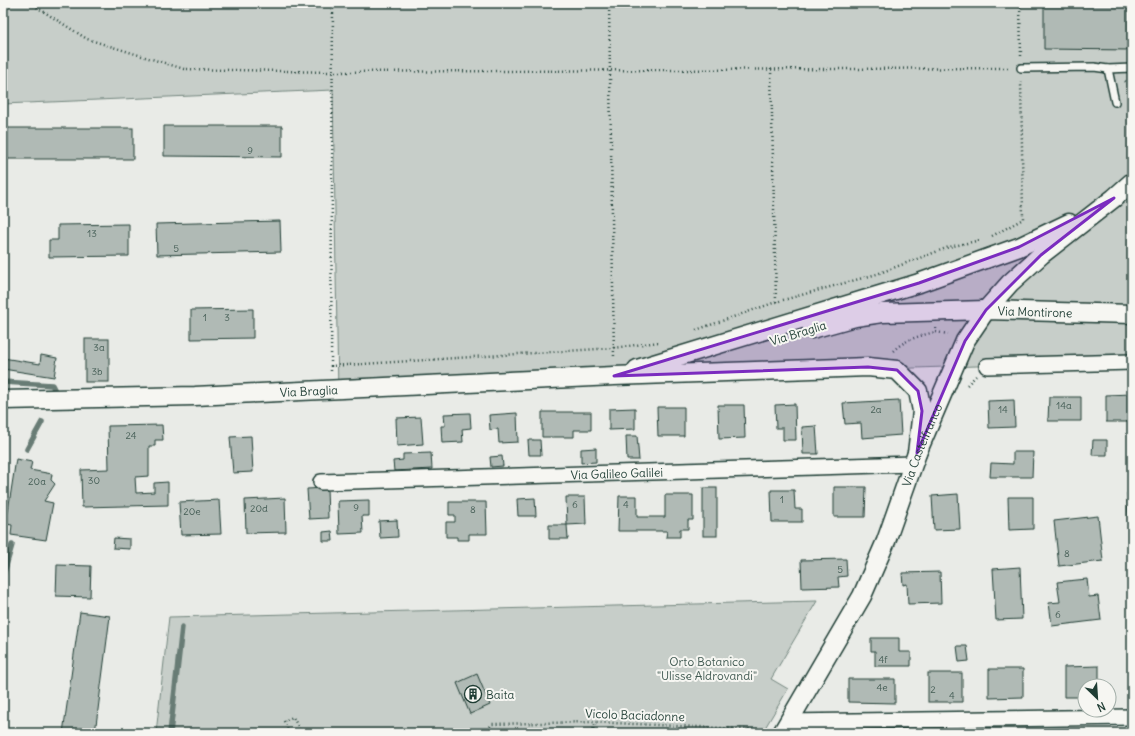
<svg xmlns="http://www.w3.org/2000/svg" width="1135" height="736" viewBox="0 0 1135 736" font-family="Delius,sans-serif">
<rect width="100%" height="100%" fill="#e9ebe7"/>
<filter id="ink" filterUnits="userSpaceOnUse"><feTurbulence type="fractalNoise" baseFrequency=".025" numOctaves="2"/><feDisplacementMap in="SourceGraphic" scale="8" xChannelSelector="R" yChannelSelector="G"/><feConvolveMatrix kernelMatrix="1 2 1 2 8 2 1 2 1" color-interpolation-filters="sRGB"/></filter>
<g filter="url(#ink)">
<g fill="#c7cec9" stroke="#73867e">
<path d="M3,3H1132V361L884,369L338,394L333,90L3,104Z"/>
<path d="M817,601L771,679L788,689L762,733H156L169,617Z"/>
</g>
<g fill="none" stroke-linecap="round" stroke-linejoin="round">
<g stroke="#687c75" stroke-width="5.5">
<path d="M3,382L52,385L56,393"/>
<path d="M27,449L42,422"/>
<path d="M3,576L12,545"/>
<path d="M170,733L182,627"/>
</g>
</g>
<g fill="#b0bab5" stroke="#1f3d34">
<path d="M1044,3H1132V50L1044,49Z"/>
<path d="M164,126H282V157L164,156Z"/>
<rect x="3" y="128" width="130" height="31"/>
<path d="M280,221L281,252L157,255L156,224Z"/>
<path d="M129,224V256L49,257V240H58V225Z"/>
<path d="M253,309V338L191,339V310Z"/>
<rect x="85" y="339" width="24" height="43"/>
<path d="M41,355L57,358L54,377L3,369V358L40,364Z"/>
<path d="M1132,394V422H1106V395Z"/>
<path d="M1049,397H1081V421H1048Z"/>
<path d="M899,400L901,435L862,438L861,423L845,424L843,403Z"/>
<path d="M1014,400L1015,427L989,428L988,401Z"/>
<path d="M795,404L796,440H783V428H776L775,405Z"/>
<path d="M718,405H744L745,438L719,439Z"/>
<path d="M657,407H684V436H658Z"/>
<path d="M635,408V429L609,430V409Z"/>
<path d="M542,412H591V430H574V437H542Z"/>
<path d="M470,413L471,428L462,429L463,442L442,443L441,426H445L444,414Z"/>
<path d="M517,413L518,442L499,443L498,429L490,430L489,415Z"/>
<path d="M421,417L423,444L397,446L396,418Z"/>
<path d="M162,425L163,440H155V446H149V476L135,477L136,493L154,492V483L168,482V505L82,507L81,470L109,469L108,426Z"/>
<path d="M816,426L818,454H803L802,427Z"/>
<path d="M251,436L253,472L233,473L230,437Z"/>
<path d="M626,436H637L639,460H627Z"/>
<path d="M528,440H540L541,455H529Z"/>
<path d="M1093,440H1107V455H1092Z"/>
<path d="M596,448V462L581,463V449Z"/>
<path d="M1013,452H1033L1032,477H990L991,463L1013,464Z"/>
<path d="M431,453L432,469L394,471L393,461L403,460V454Z"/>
<path d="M502,456L503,466L491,467L490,457Z"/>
<path d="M16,459L32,462L30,470L52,474L51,480L55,484L44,501L53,503L46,540L11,535L12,525L6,524Z"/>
<path d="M834,487H866L865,517H834Z"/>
<path d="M327,488L328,518L309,519L307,489Z"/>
<rect x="703" y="488" width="14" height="48"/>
<path d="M771,490H794L795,509H802V522H772Z"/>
<path d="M1132,492V537H1129L1127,493Z"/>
<path d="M958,494L960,529L934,530L932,496Z"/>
<path d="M665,495H693V520H688V529H680V537H666L667,531H618L619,496H637V517H665Z"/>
<path d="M566,497H585L586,524L567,525Z"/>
<path d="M1008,497H1033V529L1009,530Z"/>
<path d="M285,498L286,532L246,533L245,500Z"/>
<path d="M535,498L536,516H518L517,499Z"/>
<path d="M219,500L221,534L181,535L179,502Z"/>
<path d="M369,500V516H362L363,533L339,534L338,501Z"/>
<path d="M449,502H486L487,534H469V540H457V537H446V522H455V515H449Z"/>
<path d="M1098,516L1103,561L1059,566L1054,521Z"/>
<path d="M397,520L398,537L380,538L379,521Z"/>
<path d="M549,525H567L568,539H549Z"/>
<path d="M332,531L333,541H323V532Z"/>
<path d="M114,538L130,539V549L113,548Z"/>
<path d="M846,559L847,576L838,577L839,587L802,588L801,560Z"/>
<path d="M57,565L91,566L90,597L56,596Z"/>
<path d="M1020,567L1022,619L996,620L993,569Z"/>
<path d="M940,572L941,603L908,604L907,584L903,585L902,573Z"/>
<path d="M1087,579L1089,597L1098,596L1101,620L1052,626L1049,603L1060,602L1057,582Z"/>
<path d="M80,612L110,616L95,733H63Z"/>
<path d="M871,638H899V652H911V666H875V651H871Z"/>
<path d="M957,646H967L969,661L959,662Z"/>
<path d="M1129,662H1132V697H1128Z"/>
<path d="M1099,666V686H1085V701H1082V697H1064V667Z"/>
<path d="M989,669H1023V697L989,698Z"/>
<rect x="928" y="673" width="34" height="29"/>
<path d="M477,674L490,705L470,714L457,683Z"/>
<path d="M848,679H895V703L848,702Z"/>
</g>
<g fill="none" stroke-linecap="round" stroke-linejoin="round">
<g stroke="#1f3d34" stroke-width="10">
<g id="service">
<path d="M1021,68L1094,67L1108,69L1132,68"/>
<path d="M1108,69L1115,102"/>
</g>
</g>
<g stroke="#1f3d34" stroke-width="18">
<g id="minor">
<path d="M987,366L1132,362"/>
<path id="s1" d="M321,482L913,464"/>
<path d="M788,722L1132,717"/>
</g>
</g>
<g stroke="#1f3d34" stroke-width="21">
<g id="tertiary">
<path id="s2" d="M812,329L855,317L882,313L986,310L1132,314"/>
<path d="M637,369L919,283L1019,247L1069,223"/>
<path id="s3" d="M3,400L195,396L614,376L868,367L897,370L918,391L922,411L917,453"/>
<path id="s4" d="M782,733L862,596L886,541L917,453L965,341L986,310L1010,283L1041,255L1114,198L1132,182"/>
</g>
</g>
<g stroke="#1f3d34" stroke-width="2.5" stroke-dasharray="1 3" stroke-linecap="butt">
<path d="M30,3L87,39L184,69L333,72L1009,68"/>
<path d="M38,3L42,9"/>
<path d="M609,3L614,359"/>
<path d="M1020,3L1021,56"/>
<path d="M771,69L776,302"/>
<path d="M1125,81L1132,87"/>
<path d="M992,236L1023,219L1021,79"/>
<path d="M936,328V332L948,334"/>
<path d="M696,330L776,302L877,274L949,247L981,240"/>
<path d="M893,351C904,340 921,335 936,332"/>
<path d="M331,366L333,3"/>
<path d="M331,371V366L613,348L659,342"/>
<path d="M967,385L976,376"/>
<path d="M289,733L284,721L293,717L301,733"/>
<path d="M485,733L492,724L592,722L764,730"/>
<path d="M592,733L596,722"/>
</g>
<use href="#service" stroke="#f6f6f2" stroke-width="7"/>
<use href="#minor" stroke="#f6f6f2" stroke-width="15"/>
<use href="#tertiary" stroke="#f6f6f2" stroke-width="18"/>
</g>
</g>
<path fill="#7b2cbf" fill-opacity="0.2" stroke="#7b2cbf" stroke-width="3" stroke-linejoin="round" d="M1114,198L1041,255L986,310L965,341L917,453L922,411L918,391L897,370L868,367L614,376L919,283L1019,247Z"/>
<defs>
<g id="building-ring" transform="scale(0.9)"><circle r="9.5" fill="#f6f6f2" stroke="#1f3d34" stroke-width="1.5"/><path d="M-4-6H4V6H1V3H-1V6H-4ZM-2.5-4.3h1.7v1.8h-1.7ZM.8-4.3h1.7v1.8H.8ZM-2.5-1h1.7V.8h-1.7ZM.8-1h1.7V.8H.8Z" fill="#1f3d34"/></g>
</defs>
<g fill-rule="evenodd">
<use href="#building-ring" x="473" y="694"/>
</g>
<g text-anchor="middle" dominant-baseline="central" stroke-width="4" stroke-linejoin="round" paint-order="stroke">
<g font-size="10" fill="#435c54">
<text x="250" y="150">9</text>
<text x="92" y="233">13</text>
<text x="176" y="248">5</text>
<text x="205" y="317">1</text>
<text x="227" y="317">3</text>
<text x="99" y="347">3a</text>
<text x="97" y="371">3b</text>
<text x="1064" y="405">14a</text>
<text x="876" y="409">2a</text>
<text x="1003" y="409">14</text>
<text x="131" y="435">24</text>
<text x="94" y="480">30</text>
<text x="37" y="481">20a</text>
<text x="782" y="499">1</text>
<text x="575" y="504">6</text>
<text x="626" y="504">4</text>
<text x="356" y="507">9</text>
<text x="259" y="508">20d</text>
<text x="473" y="509">8</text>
<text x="192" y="511">20e</text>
<text x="1067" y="553">8</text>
<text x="840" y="569">5</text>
<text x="1058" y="614">6</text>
<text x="883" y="659">4f</text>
<text x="882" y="687">4e</text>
<text x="933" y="689">2</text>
<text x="952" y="695">4</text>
</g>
<g font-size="12" fill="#1f3d34" stroke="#f6f6f2">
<text stroke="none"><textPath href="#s2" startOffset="225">Via Montirone</textPath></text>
<text transform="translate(798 333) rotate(-17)">Via Braglia</text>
<text stroke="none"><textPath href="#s3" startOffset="306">Via Braglia</textPath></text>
<text stroke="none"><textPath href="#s4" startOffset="321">Via Castelfranco</textPath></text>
<text stroke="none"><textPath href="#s1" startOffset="296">Via Galileo Galilei</textPath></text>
<text transform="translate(635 715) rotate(2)">Vicolo Baciadonne</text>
</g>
<g font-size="12" fill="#415a52" stroke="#f6f6f2">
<text x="707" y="661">Orto Botanico<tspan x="707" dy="14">"Ulisse Aldrovandi"</tspan></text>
</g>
<g font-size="12" fill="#1f3d34" stroke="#f6f6f2" text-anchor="start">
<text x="486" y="694">Baita</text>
</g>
</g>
<rect width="1135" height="736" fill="none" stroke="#f6f6f2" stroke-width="16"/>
<rect x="8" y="8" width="1119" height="720" fill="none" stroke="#1f3d34" stroke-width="1.5" filter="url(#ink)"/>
<g transform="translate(1097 698) rotate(155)"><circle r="19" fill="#f6f6f2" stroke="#a0aca6"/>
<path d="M0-3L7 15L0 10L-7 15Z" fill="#1f3d34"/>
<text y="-6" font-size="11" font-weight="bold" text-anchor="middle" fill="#1f3d34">N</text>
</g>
</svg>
